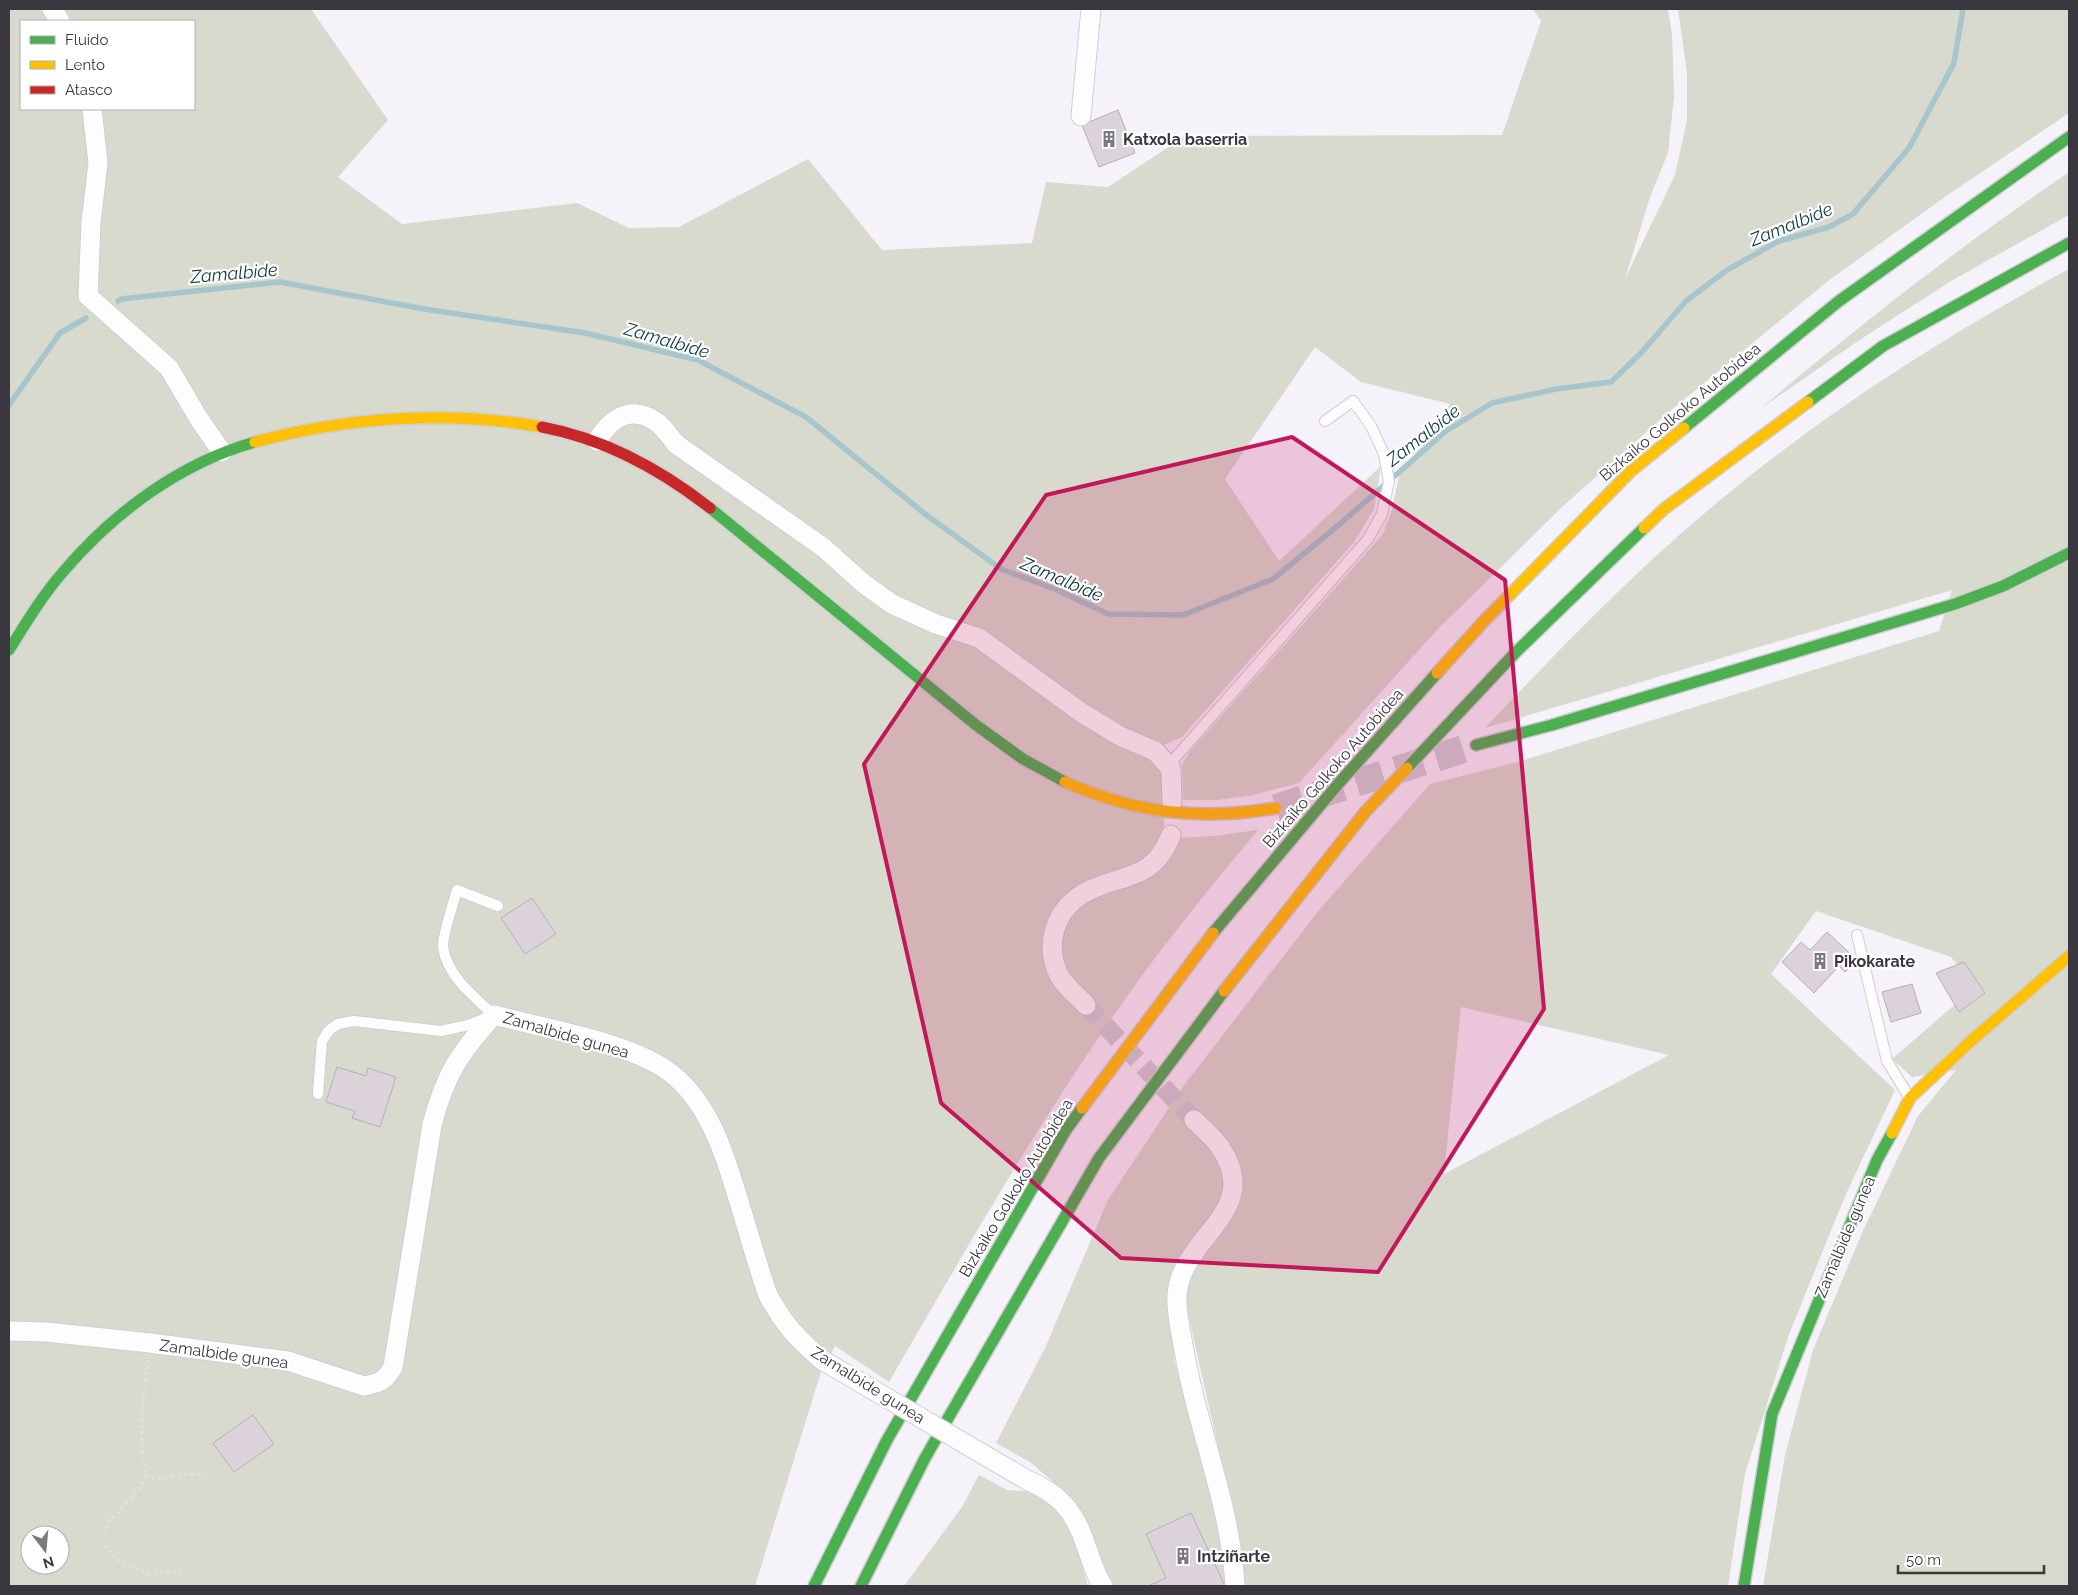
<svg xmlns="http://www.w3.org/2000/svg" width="2078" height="1595" viewBox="0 0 2078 1595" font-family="Raleway,sans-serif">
<rect width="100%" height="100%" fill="#f5f2fa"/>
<g fill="#d7dacc" fill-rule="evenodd">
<path d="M9,9H311L388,120L338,177L402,224L577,203L629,228L679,227L808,159L882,250L1032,243L1046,182L1108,187L1185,136L1502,135L1541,21L1533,9H1668L1672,35L1674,97L1668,153L1650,197L1625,279L1675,175L1687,120V72L1678,9H2069V113L1949,194L1828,281L1670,411L1563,506L1437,630L1299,783L1253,795L1218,800H1183L1182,764L1191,750L1383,534L1392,510L1399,476L1450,404L1361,382L1315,347L1225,479L1279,561L1381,466L1374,509L1354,542L1182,737L1164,745V839L1213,836L1258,830C1207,891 1157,952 1112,1018C1031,1135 960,1259 889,1382L835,1346L820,1375L755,1586H9ZM21,21H194V109H21ZM30,1535H60V1565H30Z"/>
<path d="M2069,172V215L1951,281L1858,341L1760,409C1859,325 1962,245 2069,172Z"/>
<path d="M2069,269V1586H1763L1785,1455L1813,1350L1862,1233L1918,1116L1956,1070L1912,1077L1892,1059L1975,987L1951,957L1816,911L1771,974L1895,1090L1845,1196L1788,1337L1745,1474L1728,1586H1244L1225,1477L1186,1305L1174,1360L1210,1482L1226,1562L1228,1586H1111L1098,1565L1091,1536L1067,1494L1030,1462L996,1443L1045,1348L1108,1200L1182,1088L1319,910L1430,784L1521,761L1939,631L1952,590L1485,728C1568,640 1654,551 1750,476C1849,397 1958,329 2069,269ZM1461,1007L1669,1055L1444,1174Z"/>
<path d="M979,1475L1007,1490L1036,1492L1056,1506L1071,1524L1088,1586H904L962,1507Z"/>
</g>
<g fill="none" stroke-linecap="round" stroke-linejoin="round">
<g stroke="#a7c5cc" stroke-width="5.5">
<path d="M118,301L121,299L280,282L424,309L585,333L698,360L806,417L925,514L1001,569L1057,590L1108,614L1183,615L1273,579L1340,524L1446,431L1492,403L1556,389L1611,382L1642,352L1686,301L1727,270L1779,241L1829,227L1853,214L1909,148L1954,63L1963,9"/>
<path d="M9,405L60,333L86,318"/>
</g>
</g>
<g fill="#dcd3da" stroke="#b5afb5">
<path d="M1118,110L1135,153L1099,167L1082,125Z"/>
<path d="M532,898L556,934L525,954L501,918Z"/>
<path d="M1827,932L1857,960L1845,972L1839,966L1814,993L1782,962L1801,942L1810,950Z"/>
<path d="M1964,962L1985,993L1959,1012L1936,973Z"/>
<path d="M1912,984L1921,1013L1891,1022L1882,992Z"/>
<path d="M337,1067L366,1076L368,1068L396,1077L380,1127L352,1118L355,1111L326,1102Z"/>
<path d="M253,1415L274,1444L234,1472L213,1443Z"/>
<path d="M1191,1513L1225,1586H1148L1166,1578L1146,1534Z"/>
</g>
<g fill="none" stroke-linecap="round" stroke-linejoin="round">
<path stroke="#d0cdd5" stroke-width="19" stroke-dasharray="19 9" stroke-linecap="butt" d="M1086,1005L1194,1120"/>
<path stroke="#d0cdd5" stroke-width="28" stroke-dasharray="28 14" stroke-linecap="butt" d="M1276,808L1476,745"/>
<g stroke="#d0ced5" stroke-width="12">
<g id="lane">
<path d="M1171,769L1175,758L1368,539L1382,514L1389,481L1384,454L1371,426L1353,401L1325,421"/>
<path d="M1857,935L1887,1061L1909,1097"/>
<path d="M318,1094L322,1041L329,1030L338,1024L354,1021L441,1031L468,1025L494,1015C474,997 447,976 443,947C442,937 454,901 457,890L498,906"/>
</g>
</g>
<g stroke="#d0ced5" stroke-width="21">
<g id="street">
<path d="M52,9L60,21"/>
<path d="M92,109L98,163L91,223L88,296L169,368L199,419L222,452"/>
<path d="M1081,116L1091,9"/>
<path d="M597,441C611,417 632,404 658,423C665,429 670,437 676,444L824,548L864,584L892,604L936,624L979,638L1082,713L1120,736L1155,751L1171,769L1172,802"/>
<path d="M1086,1005C1078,997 1066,987 1060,977C1043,945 1055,909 1086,892C1122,873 1153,882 1171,835"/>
<path d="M1194,1120C1203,1128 1213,1137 1220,1147C1265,1212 1180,1236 1177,1296C1176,1316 1182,1336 1185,1356C1199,1433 1231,1507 1235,1586"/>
<path d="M9,1331L46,1332L150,1343L288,1361L364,1386C380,1383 384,1382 393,1367L432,1125C445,1075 459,1053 494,1015C544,1028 613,1040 657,1064C709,1093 725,1157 741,1208C750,1238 758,1267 768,1295C784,1325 797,1338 822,1360"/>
<path d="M1027,1480C1059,1494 1074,1510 1085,1543C1091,1558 1094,1573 1103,1586"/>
</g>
</g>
<g stroke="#d0ced5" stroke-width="14">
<g id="fast">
<path d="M1808,402L1883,346L2069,243"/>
<path d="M1684,428L1839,301L2069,137"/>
<path d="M710,508L976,725L1023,759L1065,782"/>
<path d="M9,650C26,623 42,596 63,572C113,513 180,463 255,442"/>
<path d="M1476,745L1552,725L1955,604L2003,586L2069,553"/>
<path d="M1407,768L1517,651L1644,528"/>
<path d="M1213,933L1339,783L1437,673"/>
<path d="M814,1586L887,1440L1066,1130L1082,1108"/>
<path d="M861,1586L925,1458L1099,1158L1224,991"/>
<path d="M1744,1586L1772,1414L1877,1160L1892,1133"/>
</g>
</g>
<g stroke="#d0ced5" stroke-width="14">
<g id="slow">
<path d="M255,442C347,417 448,410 542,427"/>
<path d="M1644,528L1664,509L1808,402"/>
<path d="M1437,673L1484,621L1631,471L1684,428"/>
<path d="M1065,782C1135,813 1200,821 1276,808"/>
<path d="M1224,991L1366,811L1407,768"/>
<path d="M1082,1108L1213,933"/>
<path d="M1892,1133L1910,1098L1972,1040L2069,956"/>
</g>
</g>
<g stroke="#d0ced5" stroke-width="14">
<path id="jam" d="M542,427C606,439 660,469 710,508"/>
</g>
<g stroke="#e1e0e3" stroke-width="3" stroke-dasharray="2.5 4" stroke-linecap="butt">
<path d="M148,1360C144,1398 136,1437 147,1474L140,1488L108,1522L103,1536L106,1547L118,1560L149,1574L182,1571"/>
<path d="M147,1474L155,1479L185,1475H210"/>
</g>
<use href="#lane" stroke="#fefdfe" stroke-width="10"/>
<use href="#street" stroke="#fefdfe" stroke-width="19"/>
<use href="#fast" stroke="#4caf50" stroke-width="11"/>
<use href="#slow" stroke="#ffc107" stroke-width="11"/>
<use href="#jam" stroke="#c62828" stroke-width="11"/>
<g stroke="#d0ced5" stroke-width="21" stroke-linecap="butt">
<path id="street-bridge" d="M822,1360L1027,1480"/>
</g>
<use href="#street-bridge" stroke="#fefdfe" stroke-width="19"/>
</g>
<path fill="#c2185b" fill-opacity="0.2" stroke="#c2185b" stroke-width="4" stroke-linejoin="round" d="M1292,437L1505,580L1544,1009L1378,1272L1121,1258L941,1103L864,764L1046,495Z"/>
<defs>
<g id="building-bare" transform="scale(1.35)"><path d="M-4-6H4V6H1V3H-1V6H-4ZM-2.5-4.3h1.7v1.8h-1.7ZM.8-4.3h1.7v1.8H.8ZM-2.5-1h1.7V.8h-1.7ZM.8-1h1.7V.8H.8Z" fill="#7b7880" stroke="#fff" stroke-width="2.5" paint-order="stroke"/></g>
</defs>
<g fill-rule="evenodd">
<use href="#building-bare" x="1109" y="139"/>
<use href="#building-bare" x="1820" y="961"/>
<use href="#building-bare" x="1183" y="1556"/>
</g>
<g text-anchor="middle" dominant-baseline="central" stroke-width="4.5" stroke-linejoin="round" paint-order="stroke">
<g font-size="16" font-weight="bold" fill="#3a373f" stroke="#fff" text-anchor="start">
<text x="1123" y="139">Katxola baserria</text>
<text x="1834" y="961">Pikokarate</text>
<text x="1197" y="1556">Intziñarte</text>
</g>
<g font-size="16" fill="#3a373f" stroke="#fff">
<text transform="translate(1680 412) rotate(-40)">Bizkaiko Golkoko Autobidea</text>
<text transform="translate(1333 768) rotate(-49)">Bizkaiko Golkoko Autobidea</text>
<text transform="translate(566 1035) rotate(16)">Zamalbide gunea</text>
<text transform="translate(1016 1188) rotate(-59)">Bizkaiko Golkoko Autobidea</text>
<text transform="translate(1845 1237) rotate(-67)">Zamalbide gunea</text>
<text transform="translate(224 1354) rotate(8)">Zamalbide gunea</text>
<text transform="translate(868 1385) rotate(32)">Zamalbide gunea</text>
</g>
<g font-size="18" font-style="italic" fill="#0e3a40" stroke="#fff">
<text transform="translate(1791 224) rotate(-22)">Zamalbide</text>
<text transform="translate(234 273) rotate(-5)">Zamalbide</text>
<text transform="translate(667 340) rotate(16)">Zamalbide</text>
<text transform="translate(1423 435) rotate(-38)">Zamalbide</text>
<text transform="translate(1062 579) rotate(23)">Zamalbide</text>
</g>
</g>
<rect width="2078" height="1595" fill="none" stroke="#3a373f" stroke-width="20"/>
<rect x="20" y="20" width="175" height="90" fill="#ffffff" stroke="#b0afb2"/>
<rect x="30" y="36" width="25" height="8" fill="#4caf50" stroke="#b0afb2"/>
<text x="65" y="45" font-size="15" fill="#3a373f">Fluido</text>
<rect x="30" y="61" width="25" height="8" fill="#ffc107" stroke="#b0afb2"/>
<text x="65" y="70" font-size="15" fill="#3a373f">Lento</text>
<rect x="30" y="86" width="25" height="8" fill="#c62828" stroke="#b0afb2"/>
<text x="65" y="95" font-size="15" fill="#3a373f">Atasco</text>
<g transform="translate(45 1550) rotate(164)"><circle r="24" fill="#ffffff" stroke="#b0afb2"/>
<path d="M0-4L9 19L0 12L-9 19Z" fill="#7b7880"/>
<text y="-8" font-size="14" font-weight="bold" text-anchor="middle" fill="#3a373f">N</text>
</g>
<path d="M1898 1565v8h146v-8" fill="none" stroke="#3a373f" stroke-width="2.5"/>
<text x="1906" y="1565" font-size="15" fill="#3a373f" stroke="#ffffff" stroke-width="4" paint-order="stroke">50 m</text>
</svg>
